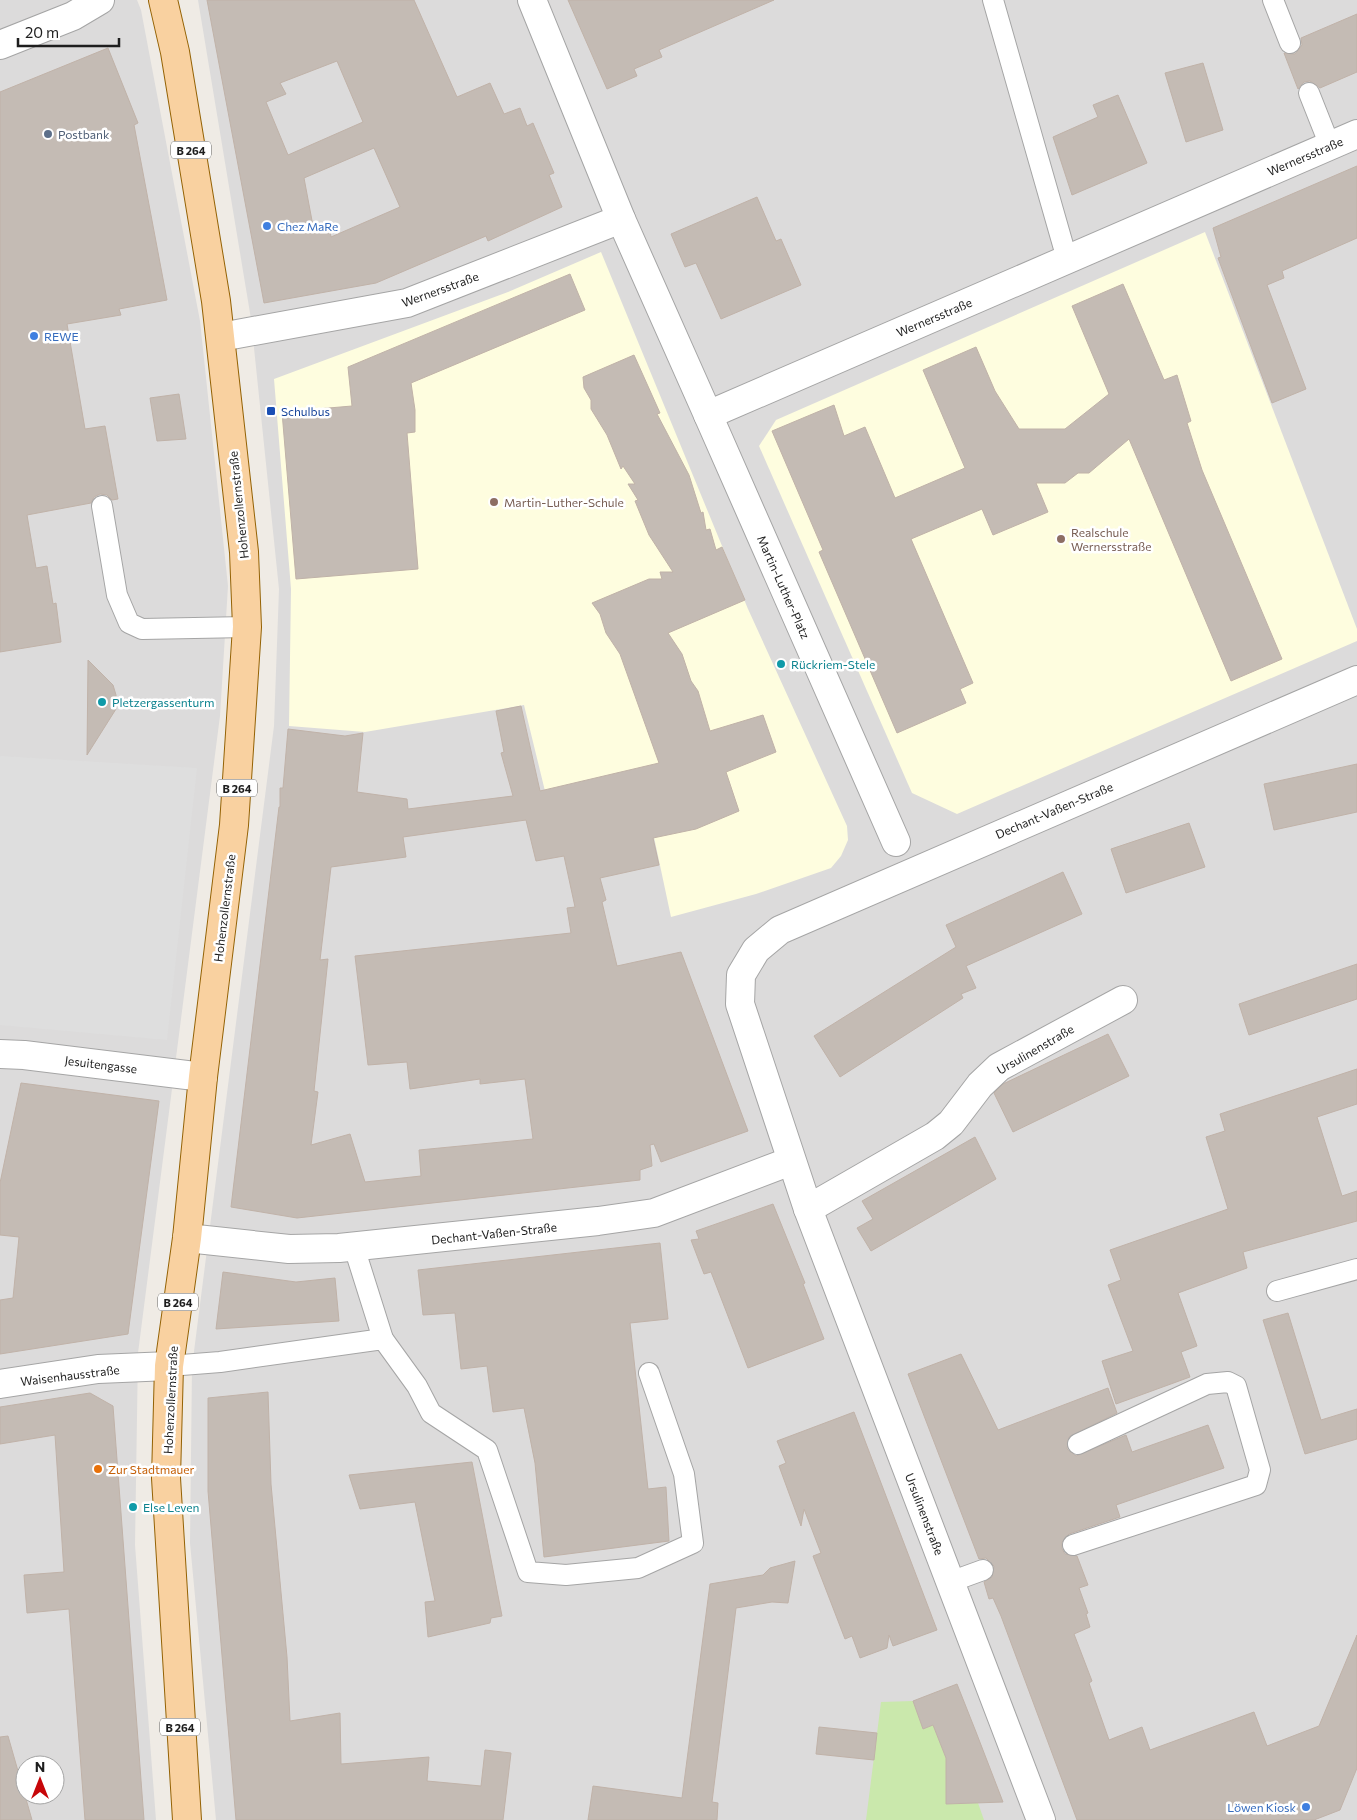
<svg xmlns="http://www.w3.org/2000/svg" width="1357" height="1820" viewBox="0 0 1357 1820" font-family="Commissioner,sans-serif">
<rect width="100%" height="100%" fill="#efebe5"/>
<g fill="#dcdbdb" fill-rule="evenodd">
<path d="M0,0H137L141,10L200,321L228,586L220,716L138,1353L135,1545L156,1820H0ZM25,1765H55V1795H25Z"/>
<path d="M198,0H1357V1820H216L190,1543L192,1367L274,726L279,589L251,319Z"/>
</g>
<g fill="#fefddf">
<path d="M1205,232L1357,629V641L957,814L912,793L759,446L776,420Z"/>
<path d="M601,252L748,609L847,826L848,840L841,856L831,868L756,894L671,917L648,809L555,832L524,705L365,732L289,726L291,589L274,379L508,292Z"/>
</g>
<path fill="#cae8ac" d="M913,1701L923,1729L933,1725L946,1758V1804L978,1803L984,1820H866L881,1702Z"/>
<path fill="#dedede" d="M0,756L197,768L167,1040L0,1025Z"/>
<g fill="#c4bbb4" stroke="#c0b2a8" fill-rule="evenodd">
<path d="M207,0H414L457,97L490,83L504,114L520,108L527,126L533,123L554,173L549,175L562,207L488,241L486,236L376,283L264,303ZM337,61L363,122L288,155L266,102L286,94L280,83ZM374,148L400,207L331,237L329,224L313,226L304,178Z"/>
<path d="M568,0H774L659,50L662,57L634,69L637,76L607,89Z"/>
<path d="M1357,14V72L1320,88L1310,81L1304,82L1298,89L1284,53L1295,54L1302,45L1301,38Z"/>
<path d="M108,48L138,123L134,125L167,300L119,309L121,315L67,324L85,429L105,426L118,499L112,500L107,495L100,494L94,497L91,503L27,515L36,568L47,566L53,604L56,603L61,642L0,652V92Z"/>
<path d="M1203,63L1223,130L1186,142L1165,73Z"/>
<path d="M1118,95L1147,163L1072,195L1053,137L1098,117L1093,105Z"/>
<path d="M1357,166V238L1282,271L1284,278L1267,285L1306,389L1272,403L1218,258L1221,257L1213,228Z"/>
<path d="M757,197L776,241L781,239L801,285L721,319L696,263L685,267L671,234Z"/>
<path d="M570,274L585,310L411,383L415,410V432L407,433L418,569L296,579L282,412L352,406L348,367Z"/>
<path d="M1123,284L1164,380L1177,375L1191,421L1187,423L1202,470L1282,659L1231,681L1129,439L1089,473H1078L1065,483H1036L1048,512L993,535L982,509L911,539L973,683L960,689L966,703L897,733L819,552L823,550L772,431L834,405L844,436L865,427L895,498L965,468L923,370L976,347L995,391L1019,429H1065L1109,394L1072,306Z"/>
<path d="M634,355L660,413L657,414L689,475L701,513L703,512L706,530L710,529L716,550L722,547L745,600L668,633L682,654L691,681L698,691L710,731L763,715L776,752L726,772L739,811L696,829L653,838L659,865L600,878L606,900L602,902L617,966L681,952L748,1131L661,1162L654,1144L650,1145L652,1166L640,1170V1180L297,1218L231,1207L279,807H280V788H283L288,729L345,736L363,733L357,792L407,799L408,809L513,796L501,753L504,752L496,711L521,706L540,791L659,763L620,654L606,633L600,614L592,603L649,579H662L660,572H673L649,535L635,501L638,500L628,484H635L623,466L621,469L607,435L591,409V400L584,388L583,377ZM526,820L536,861L564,856L575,907L567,908L571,933L355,956L368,1065L407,1062L410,1089L480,1079V1084L525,1079L533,1139L419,1150L421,1176L365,1182L350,1134L311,1145L318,1092L314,1091L328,959L320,960L331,867L406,857L403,837Z"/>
<path d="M179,394L186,439L157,441L150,398Z"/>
<path d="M88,660L113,685L116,695V709L87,755Z"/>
<path d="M1357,764V812L1274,830L1264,784Z"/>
<path d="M1189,823L1205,867L1126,893L1111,849Z"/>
<path d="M1063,872L1082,914L966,966L976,988L961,994L963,998L840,1077L814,1036L956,947L946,925Z"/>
<path d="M1357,964V999L1249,1035L1239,1004Z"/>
<path d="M1108,1034L1129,1076L1013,1132L994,1093L1003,1084Z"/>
<path d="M1357,1069V1104L1317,1117L1342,1196L1357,1191V1221L1243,1252L1247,1268L1178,1293L1197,1346L1181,1352L1190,1377L1116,1404L1102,1361L1133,1351L1108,1285L1121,1280L1110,1250L1228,1209L1206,1137L1225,1131L1220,1114Z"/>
<path d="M21,1083L159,1101L128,1334L0,1354V1300L13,1298L19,1237L0,1235V1183Z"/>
<path d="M975,1137L996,1179L871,1251L857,1228L873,1219L862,1201Z"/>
<path d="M773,1204L805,1283L803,1284L824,1339L748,1368L711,1272L704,1274L691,1240L699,1239L696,1231Z"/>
<path d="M660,1243L668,1319L630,1323L648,1489L666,1487L669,1541L544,1557L535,1463L524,1408L493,1412L487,1366L461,1369L455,1313L423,1315L418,1270Z"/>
<path d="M223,1272L296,1282L335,1278L339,1321L216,1329Z"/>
<path d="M1288,1313L1321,1420L1357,1409V1439L1305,1454L1263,1320Z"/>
<path d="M961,1354L998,1430L1108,1388L1117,1413L1069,1437L1067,1449L1076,1456L1126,1435L1132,1452L1208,1425L1224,1468L1116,1505L1120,1517L1069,1534L1062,1542V1549L1065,1554L1077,1556L1088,1585L1079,1588L1088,1613L1086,1614L1090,1627L1074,1634L1092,1681L1089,1683L1109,1740L1142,1727L1150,1750L1254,1712L1267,1746L1319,1726L1357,1635V1768L1340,1810L1314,1820H1077L1001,1616L993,1598L989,1599L984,1582L992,1577L994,1566L986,1558L979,1559L908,1374Z"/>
<path d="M268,1392L271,1484L287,1657L290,1721L340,1713L341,1764L429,1757L427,1781L481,1786L485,1750L511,1753L503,1820H236L208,1491V1398Z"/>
<path d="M90,1393L113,1406L144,1820H85L69,1609L27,1613L24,1575L64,1572L55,1435L0,1444V1407Z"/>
<path d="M854,1412L937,1630L893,1646L889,1635L887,1648L860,1658L852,1636L845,1639L813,1556L821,1553L804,1509L801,1526L779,1466L786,1463L777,1441Z"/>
<path d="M472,1462L502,1616L491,1618L490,1623L428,1637L425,1602L435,1601L415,1502L360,1509L349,1475Z"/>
<path d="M795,1561L788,1603L772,1602L736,1608L712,1802L718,1803L717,1820H588L593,1786L682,1798L710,1584L763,1575L770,1568Z"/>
<path d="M957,1684L976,1732L1003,1802L946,1804V1758L933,1725L923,1729L913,1701Z"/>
<path d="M819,1727L877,1733L874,1760L816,1754Z"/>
<path d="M8,1736L32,1820H0V1737Z"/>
</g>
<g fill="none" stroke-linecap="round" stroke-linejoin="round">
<g stroke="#a5a5a5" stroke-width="22">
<g id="lane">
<path d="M993,0L1067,259"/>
<path d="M1273,0L1290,43"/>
<path d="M1309,93L1330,146"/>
<path d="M102,506L117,595L129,623L142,629L247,627"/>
<path d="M354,1247L383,1339"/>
<path d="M1277,1291L1357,1269"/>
<path d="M169,1366L220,1362L383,1339L417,1386L431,1413L487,1450L528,1572L566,1575L638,1568L693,1543L684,1474L649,1373"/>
<path d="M1073,1545L1256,1485L1260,1470L1236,1386L1228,1382L1207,1384L1078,1444"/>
<path d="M950,1582L983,1570"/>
</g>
</g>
<g stroke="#a5a5a5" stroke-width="30">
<g id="street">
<path d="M532,0L621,219L708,415L1357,134"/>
<path d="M0,45L73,16L100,0"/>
<path d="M221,337L407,303L621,219"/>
<path d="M708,415L896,842"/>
<path d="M0,1054L24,1055L203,1077"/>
<path d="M808,1209L935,1136L951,1123L980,1085L999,1067L1123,1000"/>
<path d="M187,1238L289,1249L339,1248L598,1221L654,1213L791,1161"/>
<path d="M0,1384L98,1369L169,1366"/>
<path d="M1041,1820L808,1209L740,1004L741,975L756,950L780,930L1357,680"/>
</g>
</g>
<g stroke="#946204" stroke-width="30">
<path id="primary" d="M163,0L175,52L216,301L244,552L247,627L234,825L203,1077L187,1238L169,1366L166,1478L187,1820"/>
</g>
<use href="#lane" stroke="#fff" stroke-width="20"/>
<use href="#street" stroke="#fff" stroke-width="28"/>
<use href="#primary" stroke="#f9d1a0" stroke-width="28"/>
</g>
<circle fill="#5c6f8a" stroke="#fff" stroke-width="2" cx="48" cy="134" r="5"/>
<g fill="#3f7fe0" stroke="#fff" stroke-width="2">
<circle cx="267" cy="226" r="5"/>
<circle cx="34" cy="336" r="5"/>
<circle cx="1306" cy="1807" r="5"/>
</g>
<rect fill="#1a4fb4" stroke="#fff" stroke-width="2" x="266" y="406" width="10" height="10" rx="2.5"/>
<g fill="#8d6e63" stroke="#fff" stroke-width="2">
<circle cx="494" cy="502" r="5"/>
<circle cx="1061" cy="539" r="5"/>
</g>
<g fill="#0f9aa8" stroke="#fff" stroke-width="2">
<circle cx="781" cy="664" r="5"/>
<circle cx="102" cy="702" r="5"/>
<circle cx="133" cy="1507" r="5"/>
</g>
<circle fill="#e8710a" stroke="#fff" stroke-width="2" cx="98" cy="1469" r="5"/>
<g text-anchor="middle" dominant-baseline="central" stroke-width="5" stroke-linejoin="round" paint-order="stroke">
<g fill="#fff" stroke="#626262" stroke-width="1">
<rect x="171" y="141.5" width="40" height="17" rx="4"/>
<rect x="217" y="779.5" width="40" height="17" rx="4"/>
<rect x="158" y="1293.5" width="40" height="17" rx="4"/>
<rect x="160" y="1718.5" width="40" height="17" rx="4"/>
</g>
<g font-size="11" font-weight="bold" fill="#1e1e1e">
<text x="191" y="150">B 264</text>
<text x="237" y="788">B 264</text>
<text x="178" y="1302">B 264</text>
<text x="180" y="1727">B 264</text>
</g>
<g font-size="12" fill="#4e5e75" stroke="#fff" text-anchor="start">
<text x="58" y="134">Postbank</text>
</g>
<g font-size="12" fill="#1e1e1e" stroke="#fff">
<text transform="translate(1305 156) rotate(-23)">Wernersstraße</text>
<text transform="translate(440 289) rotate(-20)">Wernersstraße</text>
<text transform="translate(934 317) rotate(-23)">Wernersstraße</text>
<text transform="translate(238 505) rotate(-96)">Hohenzollernstraße</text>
<text transform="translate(784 587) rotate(66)">Martin-Luther-Platz</text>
<text transform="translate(1054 810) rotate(-23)">Dechant-Vaßen-Straße</text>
<text transform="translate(224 908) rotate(-83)">Hohenzollernstraße</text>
<text transform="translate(1035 1049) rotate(-30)">Ursulinenstraße</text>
<text transform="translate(101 1064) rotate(7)">Jesuitengasse</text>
<text transform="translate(494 1233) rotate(-6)">Dechant-Vaßen-Straße</text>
<text transform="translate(70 1375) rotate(-7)">Waisenhausstraße</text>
<text transform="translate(170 1400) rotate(-87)">Hohenzollernstraße</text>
<text transform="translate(925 1514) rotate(69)">Ursulinenstraße</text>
</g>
<g font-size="12" fill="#366cbe" stroke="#fff" text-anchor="start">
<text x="277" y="226">Chez MaRe</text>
<text x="44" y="336">REWE</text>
<text x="1296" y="1807" text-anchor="end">Löwen Kiosk</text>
</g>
<g font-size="12" fill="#164399" stroke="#fff" text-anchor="start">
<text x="281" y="411">Schulbus</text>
</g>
<g font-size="12" fill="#785e54" stroke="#fff" text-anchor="start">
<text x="504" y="502">Martin-Luther-Schule</text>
<text x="1071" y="532">Realschule<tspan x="1071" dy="14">Wernersstraße</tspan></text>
</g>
<g font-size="12" fill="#0d838f" stroke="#fff" text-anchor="start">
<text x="791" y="664">Rückriem-Stele</text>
<text x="112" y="702">Pletzergassenturm</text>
<text x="143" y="1507">Else Leven</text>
</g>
<g font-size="12" fill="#c56008" stroke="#fff" text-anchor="start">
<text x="108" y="1469">Zur Stadtmauer</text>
</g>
</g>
<g transform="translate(40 1780)"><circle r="24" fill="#ffffff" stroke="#a5a5a5"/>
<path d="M0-4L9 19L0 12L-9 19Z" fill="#c70609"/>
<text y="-8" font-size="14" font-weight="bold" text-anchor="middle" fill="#1e1e1e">N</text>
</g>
<path d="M18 38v8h101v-8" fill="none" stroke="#1e1e1e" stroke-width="2.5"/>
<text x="25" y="38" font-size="15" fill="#1e1e1e" stroke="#ffffff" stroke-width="4" paint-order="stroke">20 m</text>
</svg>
